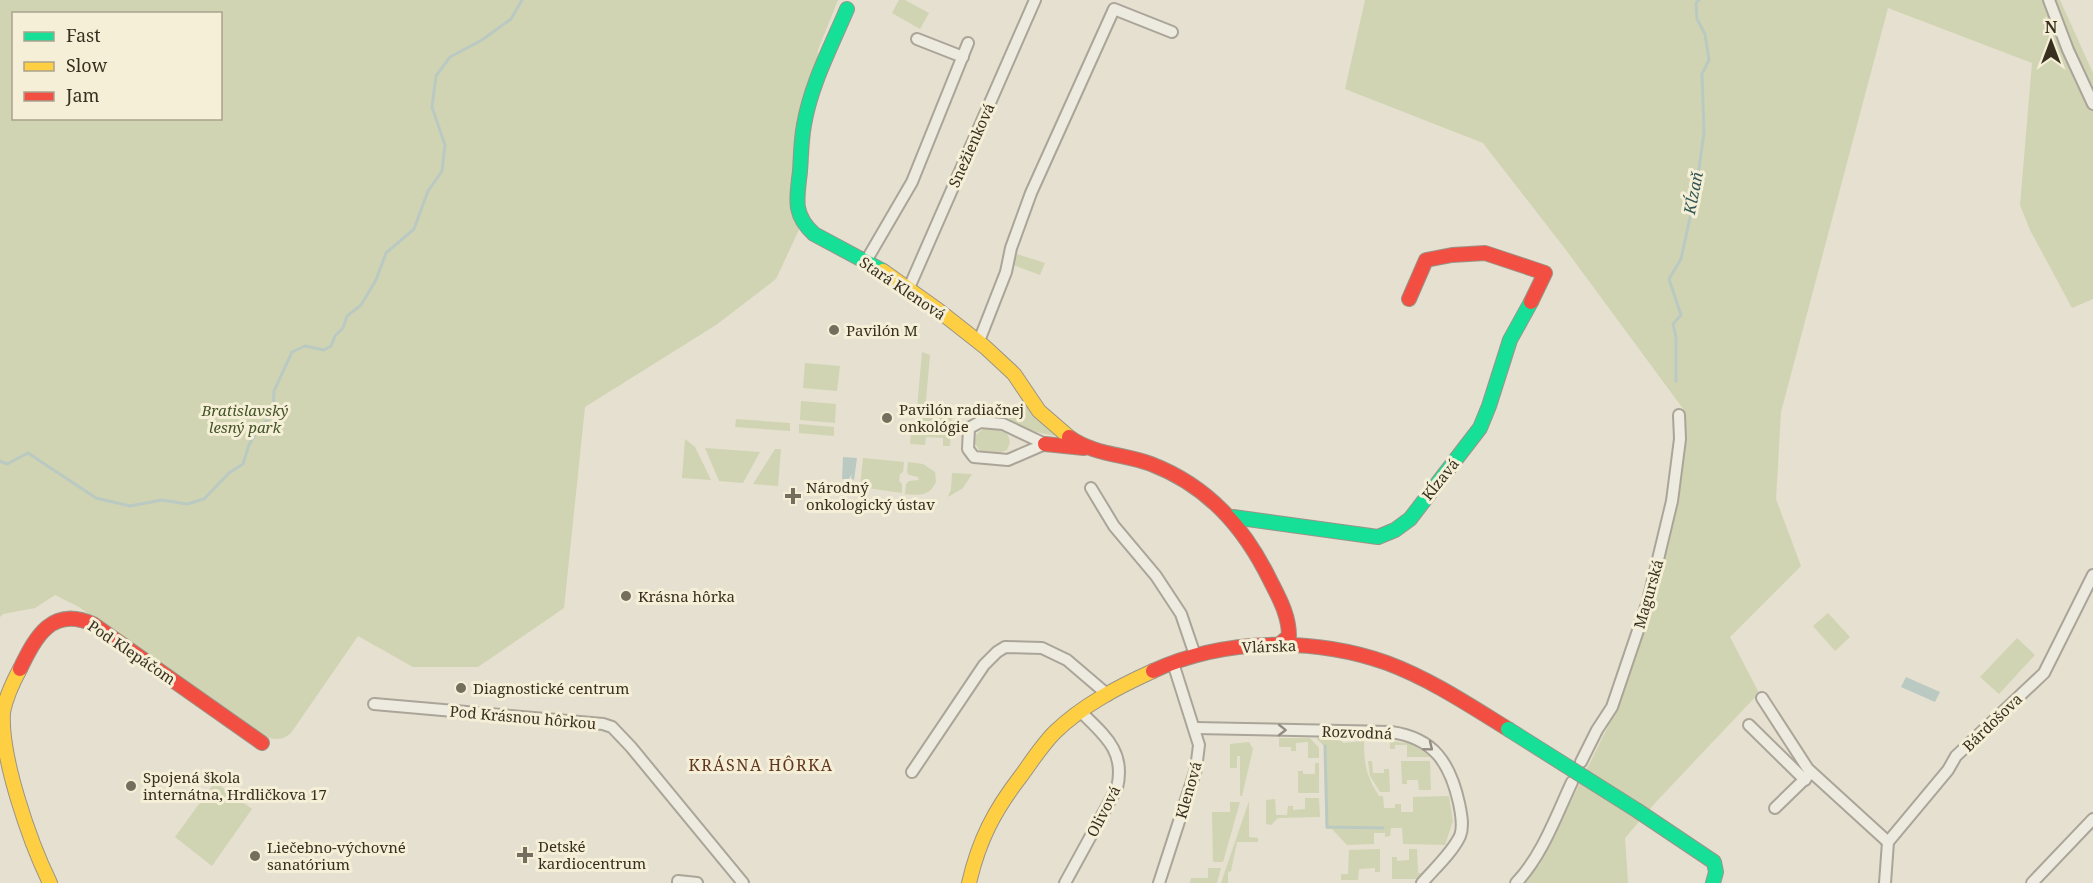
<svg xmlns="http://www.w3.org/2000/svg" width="2093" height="883" viewBox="0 0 2093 883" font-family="'Noto Serif',serif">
<rect width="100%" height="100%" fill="#e5e0cf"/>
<g fill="#d0d4b2" fill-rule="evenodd">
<path d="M0,0H838L818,50L804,219L776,279L716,325L585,407L564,608L478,667H413L358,636L291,733C282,741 274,740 264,736L79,607L55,595L35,608L3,614L0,617ZM14,14H220V118H14Z"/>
<path d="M899,0H905L929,13L920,29L892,13Z"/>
<path d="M1365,0H2060L2093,73V299L2072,308L2030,230L2020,205L2032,63L1888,8L1781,412L1776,499L1801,566L1730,637L1759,693L1655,803L1625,838L1628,883H1524L1540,864L1619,704L1674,500L1684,410L1566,250L1483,143L1345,89Z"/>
<path d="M1017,254L1045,263L1040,275L1013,265Z"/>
<path d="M922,352L930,355L925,411L952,414L950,446H943V438L926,437L925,445L910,444L911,432L915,431Z"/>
<path d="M805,363L840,366L837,391L803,388Z"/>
<path d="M801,401L836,404L835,423L800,420Z"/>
<path d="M1008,405L1028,407L1056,436C1044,434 1018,429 1009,419C1006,416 1007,410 1008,405Z"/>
<path d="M736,419L790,423V431L735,427Z"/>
<path d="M799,424L834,427V436L799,433Z"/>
<path d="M985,427C997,429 1008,428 1010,442L1007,450L996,454L979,450L975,443L976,435Z"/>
<path d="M685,439L695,447L711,480L682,478Z"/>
<path d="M705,448L760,452L743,483L719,481Z"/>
<path d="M775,449H781L778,486L753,484Z"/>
<path d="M863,458L904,462L903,472L900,474L899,481L902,484V493L860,487Z"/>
<path d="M908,462L923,464L935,472L936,482C929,497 919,495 905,494L906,484L909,481L919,480L918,477L909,475L907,472Z"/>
<path d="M952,473L972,474L963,488L948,497L951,489Z"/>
<path d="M1828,613L1850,637L1835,651L1813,626Z"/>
<path d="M2017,638L2035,655L1999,694L1980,677Z"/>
<path d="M1279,738H1310L1319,748V758H1308V742L1296,743V751H1291V747H1279Z"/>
<path d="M1316,738L1340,739L1343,743L1364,741C1364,765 1366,775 1379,796H1383L1384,808H1395V804H1401V812H1413V797L1449,796L1453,821L1445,845L1403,844L1402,828H1391L1390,836L1385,837V833H1374V844L1347,845L1332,829H1326L1324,746Z"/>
<path d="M1390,741L1413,744L1430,757H1407V745H1395V749H1390Z"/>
<path d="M1249,742L1253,749L1242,796H1240V756H1237V768H1230V744Z"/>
<path d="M1368,761H1372L1373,773H1384V769H1389L1390,792H1380L1370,776Z"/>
<path d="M1401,761H1430L1431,790H1419L1418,780H1407V784H1402Z"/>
<path d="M1315,763H1319V793H1298V771H1303V774H1315Z"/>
<path d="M215,782L252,809L212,866L175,837Z"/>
<path d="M1305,798H1319L1320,817L1278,818L1271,825L1266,824V800L1275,799L1276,815H1287L1288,806H1293V810L1305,809Z"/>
<path d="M1249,801V837L1258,838V842H1237L1231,871L1228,872V883H1221Z"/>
<path d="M1230,802H1240L1223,862H1213L1212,812H1230Z"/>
<path d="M1380,849V872H1375V868L1359,869L1358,880H1341V874H1348L1349,850Z"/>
<path d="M1409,849H1417L1418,873H1423L1418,879H1392V857H1397V861L1409,860Z"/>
<path d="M1208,868H1221L1217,883H1190L1191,878H1208Z"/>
</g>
<g fill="#bacac2">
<path d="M843,457L857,458L854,480L851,478L852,474L849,479H842Z"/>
<path d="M1906,677L1940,692L1935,702L1901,687Z"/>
</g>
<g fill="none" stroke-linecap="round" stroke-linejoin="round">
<g stroke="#bacac2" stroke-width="3">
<path d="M1676,381V337L1673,324L1681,315L1669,279L1681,259L1696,190L1704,133L1702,74L1709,60L1705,34L1697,19L1696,3L1699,0"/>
<path d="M0,461L7,464L28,453L96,498L130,506L162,500L187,504L204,499L229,473L243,464L249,445L258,429L273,414L274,391L292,352L305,346L324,350L331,346L335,336L343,328L347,316L361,305L376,280L386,253L414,229L428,191L442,171L445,145L432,107L436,76L450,57L482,40L511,19L522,0"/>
<path d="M1325,746L1327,827L1383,828"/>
</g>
<g stroke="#aaa598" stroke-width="14">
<g id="street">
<path d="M2049,0L2068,50L2093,104"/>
<path d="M917,39L963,57"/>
<path d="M866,261L912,182L968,43"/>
<path d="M908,290L1035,0"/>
<path d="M979,341L1006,272L1011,248L1031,193L1114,9L1172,32"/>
<path d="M980,422L1003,424L1045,444L1008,460L974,457L968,449L969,428Z"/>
<path d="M1091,488L1114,526L1156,576L1181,614L1195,655"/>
<path d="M1762,698L1808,769L1888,842"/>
<path d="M374,704L603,724L612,727L631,747L743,883"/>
<path d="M1749,725L1805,780"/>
<path d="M1195,728L1391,732C1434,738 1450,763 1459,803C1461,813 1464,826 1460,836C1452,853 1434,869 1422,883"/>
<path d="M1581,762L1597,730L1612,707L1648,601L1672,501L1680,439L1679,415"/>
<path d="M912,772L984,665L997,652L1005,647L1042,648L1067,660L1108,695"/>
<path d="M1775,808L1809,775"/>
<path d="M678,883V881L697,883"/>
<path d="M1065,883L1117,788C1126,751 1104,735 1081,712"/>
<path d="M1159,883L1196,769L1199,745L1173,663"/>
<path d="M1516,883C1542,856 1556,816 1572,782"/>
<path d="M1885,883L1888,842L1948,770L1956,756L2044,673L2093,575"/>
<path d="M2032,883L2093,819"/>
</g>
</g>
<g stroke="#9a9488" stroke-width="16">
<g id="fast">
<path d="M847,9C831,47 811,84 804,125C801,140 801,156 800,171C797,198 792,214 814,234L883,271"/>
<path d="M1233,517L1378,537L1395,530L1410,519L1480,428L1489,406L1510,340L1531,302"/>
<path d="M1638,811L1714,862L1716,872L1713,883"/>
</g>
</g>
<g stroke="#9a9488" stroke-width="16">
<g id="slow">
<path d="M883,271L938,310L985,347L1014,374L1039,411L1069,437"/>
<path d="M20,669C13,682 6,697 3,712C0,757 30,842 50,883"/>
<path d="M969,883C979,840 994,811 1021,776C1032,761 1042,745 1055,732C1083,705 1118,687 1153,671"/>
</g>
</g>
<g stroke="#9a9488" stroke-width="16">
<g id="jam">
<path d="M1409,299L1426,260L1452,255L1485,253L1545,273L1531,302"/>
<path d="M1069,437C1094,455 1124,454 1151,464C1208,486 1244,527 1270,580C1279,598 1289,615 1289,636L1280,644"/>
<path d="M1045,444L1084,448"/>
<path d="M20,669C36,636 52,606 93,624L262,743"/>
<path d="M1153,671C1224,638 1314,637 1387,663C1430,679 1469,705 1508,729"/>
</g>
</g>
<use href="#street" stroke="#edeae0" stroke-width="10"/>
<use href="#fast" stroke="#16e098" stroke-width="14"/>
<use href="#slow" stroke="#ffcf43" stroke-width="14"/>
<use href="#jam" stroke="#f24e42" stroke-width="14"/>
<g stroke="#9a9488" stroke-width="16" stroke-linecap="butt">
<path id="fast-bridge" d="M1508,729L1638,811"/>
</g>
<use href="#fast-bridge" stroke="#16e098" stroke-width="14"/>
</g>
<defs><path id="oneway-chevron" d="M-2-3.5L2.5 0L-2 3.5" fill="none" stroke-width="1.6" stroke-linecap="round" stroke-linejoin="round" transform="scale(1.5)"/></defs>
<g stroke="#938c80">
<use href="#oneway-chevron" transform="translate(1282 730) rotate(1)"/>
<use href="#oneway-chevron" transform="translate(1429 747) rotate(39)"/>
</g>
<g fill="#756d5d" stroke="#f4efd6" stroke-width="2">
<circle cx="834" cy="330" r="6"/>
<circle cx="887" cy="418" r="6"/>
<path d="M790 487h6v6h6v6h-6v6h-6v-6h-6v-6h6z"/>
<circle cx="626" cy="596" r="6"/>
<circle cx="461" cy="688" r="6"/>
<circle cx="131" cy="786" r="6"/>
<path d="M522 846h6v6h6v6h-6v6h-6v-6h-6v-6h6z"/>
<circle cx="255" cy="856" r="6"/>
</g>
<g text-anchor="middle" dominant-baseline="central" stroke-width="6" stroke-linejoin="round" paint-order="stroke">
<g font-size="15" fill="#392f20" stroke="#f4efd6">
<text transform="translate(971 145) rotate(-66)">Snežienková</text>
<text transform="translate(903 288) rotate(34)">Stará Klenová</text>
<text transform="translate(1440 479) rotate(-51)">Kĺzavá</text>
<text transform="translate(1648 594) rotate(-74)">Magurská</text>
<text transform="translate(1269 646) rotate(-2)">Vlárska</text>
<text transform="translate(132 652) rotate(34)">Pod Klepáčom</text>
<text transform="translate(523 717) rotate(5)">Pod Krásnou hôrkou</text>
<text transform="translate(1992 722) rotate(-44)">Bárdošova</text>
<text transform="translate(1357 732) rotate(2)">Rozvodná</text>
<text transform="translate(1188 790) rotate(-74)">Klenová</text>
<text transform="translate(1103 811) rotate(-63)">Olivová</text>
</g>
<g font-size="15" fill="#392f20" stroke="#f4efd6" text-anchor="start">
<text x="846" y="330">Pavilón M</text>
<text x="899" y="409">Pavilón radiačnej<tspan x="899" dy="17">onkológie</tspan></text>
<text x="806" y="487">Národný<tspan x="806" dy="17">onkologický ústav</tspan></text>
<text x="638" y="596">Krásna hôrka</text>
<text x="473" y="688">Diagnostické centrum</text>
<text x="143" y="777">Spojená škola<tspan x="143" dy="17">internátna, Hrdličkova 17</tspan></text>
<text x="538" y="846">Detské<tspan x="538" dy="17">kardiocentrum</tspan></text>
<text x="267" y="847">Liečebno-výchovné<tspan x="267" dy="17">sanatórium</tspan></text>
</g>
<g font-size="15" font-style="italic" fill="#445428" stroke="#f4efd6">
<text x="245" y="410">Bratislavský<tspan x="245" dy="17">lesný park</tspan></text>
</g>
<g font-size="16" font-style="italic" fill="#305557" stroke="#f4efd6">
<text transform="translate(1693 193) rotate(-79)">Kĺzaň</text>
</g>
<g font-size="16" letter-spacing="1.5" fill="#633721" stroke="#f4efd6">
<text x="761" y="765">KRÁSNA HÔRKA</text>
</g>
</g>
<rect x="12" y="12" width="210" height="108" fill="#f4efd6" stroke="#a9a28d" stroke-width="1.5"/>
<rect x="24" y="32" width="30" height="9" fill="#16e098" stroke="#a9a28d" stroke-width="1.5"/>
<text x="66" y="42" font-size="18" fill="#392f20">Fast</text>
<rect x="24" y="62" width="30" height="9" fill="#ffcf43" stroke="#a9a28d" stroke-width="1.5"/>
<text x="66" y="72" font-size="18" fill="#392f20">Slow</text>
<rect x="24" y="92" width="30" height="9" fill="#f24e42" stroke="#a9a28d" stroke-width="1.5"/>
<text x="66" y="102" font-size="18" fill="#392f20">Jam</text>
<g transform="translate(2051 42)" stroke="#f4efd6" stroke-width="4.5" paint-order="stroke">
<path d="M0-4.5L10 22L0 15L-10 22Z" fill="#392f20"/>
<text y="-9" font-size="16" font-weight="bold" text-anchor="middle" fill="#392f20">N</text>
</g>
</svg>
